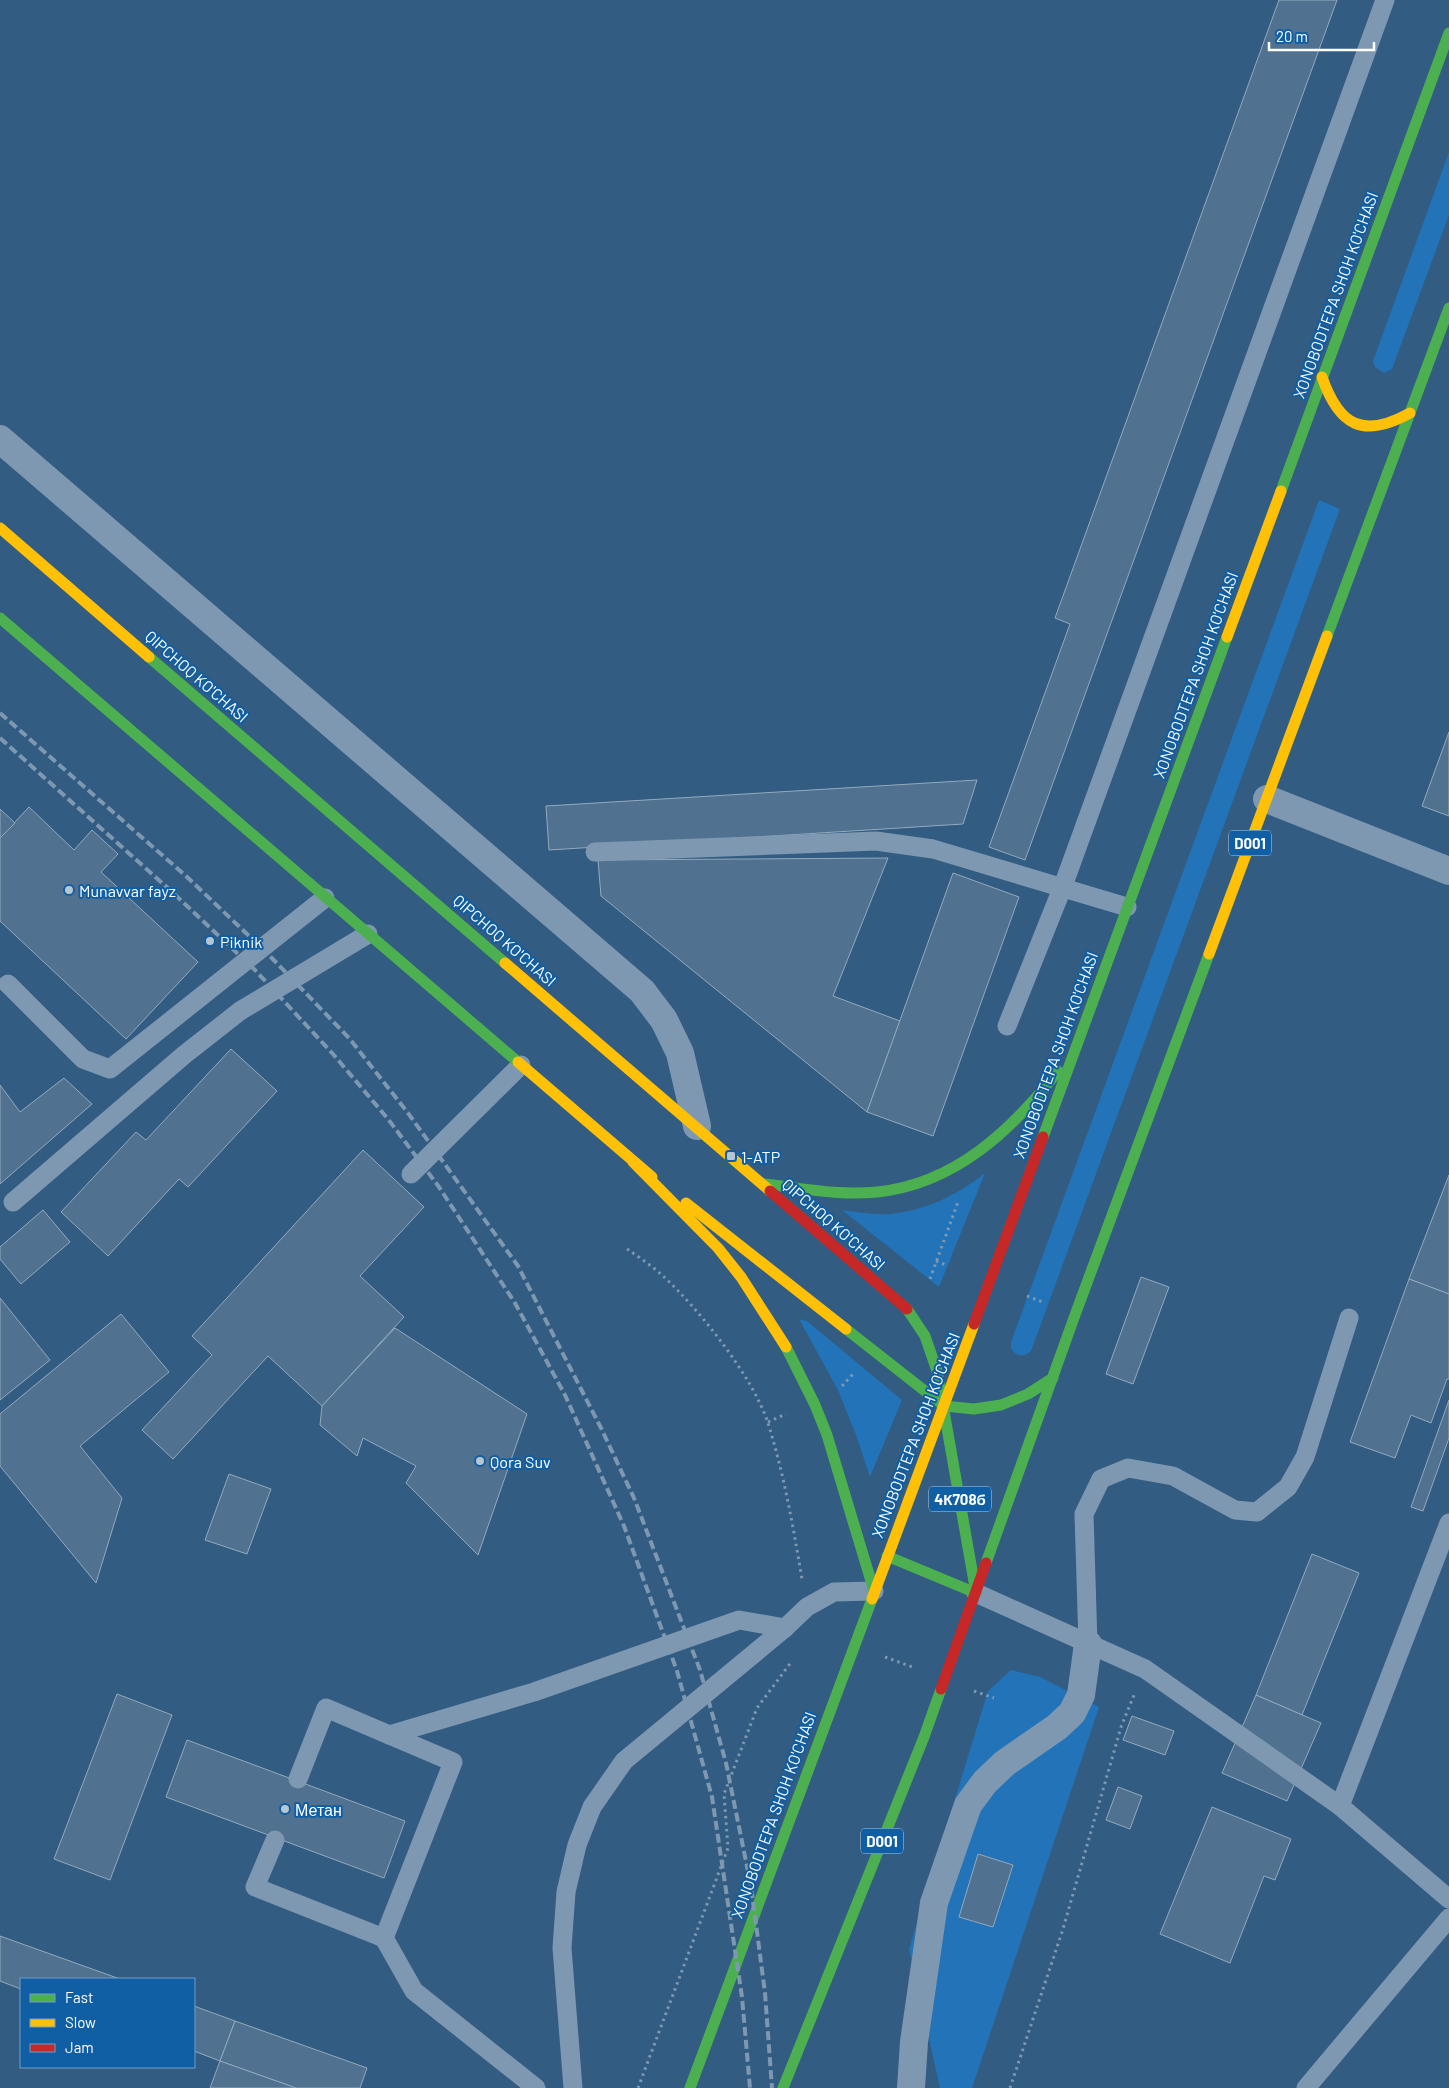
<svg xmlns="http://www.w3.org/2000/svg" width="1449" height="2088" viewBox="0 0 1449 2088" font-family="Barlow,sans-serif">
<rect width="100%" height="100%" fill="#325c81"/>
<g fill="#2273b8">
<path d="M1449,152V215L1392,369L1384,373L1375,367L1373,361Z"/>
<path d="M1319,500L1340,509L1031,1351C1025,1357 1017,1357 1011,1349V1342Z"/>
<path d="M985,1173L939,1287L842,1210C857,1212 873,1215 889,1214C925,1211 957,1195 985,1173Z"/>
<path d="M799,1319L807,1321L902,1400L870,1477L856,1435L838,1390Z"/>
<path d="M1011,1670L1040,1677L1099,1707L972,2088H940L909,1949L988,1691Z"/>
</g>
<g fill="#50718f" stroke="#93aabe">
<path d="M1279,0H1337L1025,860L989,847L1070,624L1055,618Z"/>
<path d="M1449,732V816L1422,806Z"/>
<path d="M977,780L963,824L549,850L546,806Z"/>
<path d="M29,807L74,850L92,830L118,854L101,872L198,962L126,1039L0,921V838Z"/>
<path d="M0,809L15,823L0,838Z"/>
<path d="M888,858L833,996L900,1021L867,1112L601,896L598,860Z"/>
<path d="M953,873L1019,897L933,1136L867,1112Z"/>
<path d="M231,1049L277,1091L188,1187L179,1179L108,1256L61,1212L136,1132L146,1140Z"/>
<path d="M64,1078L92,1104L0,1184V1085L20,1112Z"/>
<path d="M363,1150L424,1207L360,1276L404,1317L322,1406L268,1356L173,1459L142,1430L212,1355L192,1336Z"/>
<path d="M1449,1175V1294L1409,1279Z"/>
<path d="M43,1210L70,1242L21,1284L0,1259V1247Z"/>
<path d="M1141,1277L1169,1287L1133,1384L1106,1374Z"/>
<path d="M1409,1279L1449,1294V1379H1447L1431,1423L1411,1415L1395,1458L1350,1442Z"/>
<path d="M0,1298L50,1360L0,1400Z"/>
<path d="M121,1314L169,1372L80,1446L122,1498L96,1583L0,1466V1414Z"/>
<path d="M395,1328L527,1414L478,1555L406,1483L416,1466L363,1438L357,1456L320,1425L322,1406Z"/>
<path d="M1449,1400V1438L1423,1511L1411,1507Z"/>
<path d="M229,1474L271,1489L247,1554L205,1540Z"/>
<path d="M1312,1554L1359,1573L1302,1715L1256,1695Z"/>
<path d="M117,1694L172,1715L110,1880L54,1859Z"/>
<path d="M1256,1695L1321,1723L1287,1801L1222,1773Z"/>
<path d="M1132,1716L1174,1731L1165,1755L1123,1740Z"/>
<path d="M187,1740L405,1821L384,1878L166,1797Z"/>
<path d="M1118,1787L1142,1796L1130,1829L1106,1820Z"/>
<path d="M1212,1807L1291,1839L1275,1880L1264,1876L1230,1963L1160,1934Z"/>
<path d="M978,1854L1013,1865L993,1927L959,1917Z"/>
<path d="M0,1936L120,1979H21V1989L0,1981Z"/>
<path d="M194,2006L235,2021L220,2061L194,2051Z"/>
<path d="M235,2021L367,2068L360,2088H296L220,2061Z"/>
<path d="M220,2061L296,2088H210Z"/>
</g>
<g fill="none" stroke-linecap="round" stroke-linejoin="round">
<g stroke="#7e98b1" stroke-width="3" stroke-dasharray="2.5 4" stroke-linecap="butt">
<path d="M627,1249C639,1257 652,1266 663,1276C699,1309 753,1377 768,1423C784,1474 793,1526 802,1579"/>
<path d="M936,1261L948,1266"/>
<path d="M930,1279L958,1202"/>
<path d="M1027,1296L1045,1303"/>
<path d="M842,1386L853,1374"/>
<path d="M768,1422L786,1414"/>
<path d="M885,1657L915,1668"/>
<path d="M974,1691L994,1698"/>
<path d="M638,2088L728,1848L724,1794L757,1708L792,1661"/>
<path d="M1010,2088L1063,1929L1121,1727L1134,1695"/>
</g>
<g stroke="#7e98b1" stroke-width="19">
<path d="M595,852L876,841L933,849L1127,907"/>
<path d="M8,984L83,1059L110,1069L325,898"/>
<path d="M1007,1026L1063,886L1385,0"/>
<path d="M411,1174L521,1065"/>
<path d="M13,1202L184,1055L240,1011L368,934"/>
<path d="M976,1593L1145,1669L1340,1806L1449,1899"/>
<path d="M1088,1644L1084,1514L1101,1479L1128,1468L1173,1476L1235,1510L1257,1512L1288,1487L1305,1457L1349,1318"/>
<path d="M389,1735L534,1692L739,1620L785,1628"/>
<path d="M1340,1806L1449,1523"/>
<path d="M275,1840L255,1887L384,1938L453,1762L326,1708L298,1779"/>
<path d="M384,1938L414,1991L536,2088"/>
<path d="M573,2088L562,1948L566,1892L577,1845L592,1807L624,1761L785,1628L807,1607L834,1592L874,1591"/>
<path d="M1306,2088L1449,1918"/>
</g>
<g stroke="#7e98b1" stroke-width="28">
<path d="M0,439L642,991L664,1020L680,1053L697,1126"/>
<path d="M1267,799L1449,871"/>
<path d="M911,2088L914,2042L934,1903L968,1805L985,1782L1005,1763L1057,1727L1072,1713L1081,1695L1088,1644"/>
</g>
<g stroke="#4caf50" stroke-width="11">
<path d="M1281,491L1449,33"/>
<path d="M0,618L518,1062"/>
<path d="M1327,636L1449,308"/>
<path d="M149,657L505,963"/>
<path d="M1043,1137L1227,637"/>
<path d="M764,1184C801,1188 840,1196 877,1192C955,1184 1012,1130 1058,1071"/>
<path d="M907,1309L925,1336L937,1371L976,1593"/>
<path d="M846,1329L944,1406L974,1409L1001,1405L1028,1394L1053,1378"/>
<path d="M786,1347L815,1405L827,1435L874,1591"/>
<path d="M887,1556L976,1593"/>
<path d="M986,1563L1075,1315L1209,954"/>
<path d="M690,2088L872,1599"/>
<path d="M783,2088L924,1737L941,1689"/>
</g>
<g stroke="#ffc107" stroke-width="11">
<path d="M1322,377C1339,426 1363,439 1410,413"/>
<path d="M0,528L149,657"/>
<path d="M1227,637L1281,491"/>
<path d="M1209,954L1327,636"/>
<path d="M505,963L770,1191"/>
<path d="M518,1062L652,1177"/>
<path d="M633,1162L718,1248L741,1277L786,1347"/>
<path d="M686,1203L846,1329"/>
<path d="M872,1599L974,1324"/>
</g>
<g stroke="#c62828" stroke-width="11">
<path d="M770,1191L907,1309"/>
<path d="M974,1324L1043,1137"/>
<path d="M941,1689L986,1563"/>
</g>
<g stroke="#7d98b0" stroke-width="4" stroke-dasharray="9 4" stroke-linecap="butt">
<path d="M0,713L186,876L268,954L349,1038L408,1113L518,1266L601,1428L634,1498L700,1670L726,1763L751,1886L765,1993L772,2088"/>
<path d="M0,738L170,890L255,970L333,1054L388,1119L439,1187L515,1303L565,1395L624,1526L677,1671L712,1797L742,1997L750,2088"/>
</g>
</g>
<g fill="#b7c6d3" stroke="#105ea3" stroke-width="2">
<circle cx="69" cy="890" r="5"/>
<circle cx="210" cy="941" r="5"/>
<rect x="726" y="1151" width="10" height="10" rx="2.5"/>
<circle cx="480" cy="1461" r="5"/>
<circle cx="285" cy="1809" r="5"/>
</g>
<g text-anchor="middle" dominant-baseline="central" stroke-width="4" stroke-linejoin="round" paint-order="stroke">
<g fill="#105ea3" stroke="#b7cfe3" stroke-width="1">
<rect x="1229" y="830.5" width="42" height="25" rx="4"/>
<rect x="929" y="1486.5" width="62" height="25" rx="4"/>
<rect x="861" y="1828.5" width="42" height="25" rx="4"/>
</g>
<g font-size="15" font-weight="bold" fill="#fff">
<text x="1250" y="843">D001</text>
<text x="960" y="1499">4К708б</text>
<text x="882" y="1841">D001</text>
</g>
<g font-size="16" fill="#fff" stroke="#105ea3">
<text transform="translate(1335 295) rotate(-70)">XONOBODTEPA SHOH KO'CHASI</text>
<text transform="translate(1195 675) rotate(-70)">XONOBODTEPA SHOH KO'CHASI</text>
<text transform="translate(197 676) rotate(41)">QIPCHOQ KO'CHASI</text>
<text transform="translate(505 940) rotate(41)">QIPCHOQ KO'CHASI</text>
<text transform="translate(1055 1055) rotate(-70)">XONOBODTEPA SHOH KO'CHASI</text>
<text transform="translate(834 1224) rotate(41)">QIPCHOQ KO'CHASI</text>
<text transform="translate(915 1435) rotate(-69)">XONOBODTEPA SHOH KO'CHASI</text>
<text transform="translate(773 1815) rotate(-70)">XONOBODTEPA SHOH KO'CHASI</text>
</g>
<g font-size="16" fill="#fff" stroke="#105ea3" text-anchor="start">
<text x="79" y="890">Munavvar fayz</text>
<text x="220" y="941">Piknik</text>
<text x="741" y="1156">1-ATP</text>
<text x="490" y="1461">Qora Suv</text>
<text x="295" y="1809">Метан</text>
</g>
</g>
<rect x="20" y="1978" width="175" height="90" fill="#105ea3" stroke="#709ec8"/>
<rect x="30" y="1994" width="25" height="8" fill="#4caf50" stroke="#709ec8"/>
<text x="65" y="2003" font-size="15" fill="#ffffff">Fast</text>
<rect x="30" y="2019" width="25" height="8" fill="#ffc107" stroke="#709ec8"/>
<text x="65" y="2028" font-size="15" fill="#ffffff">Slow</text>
<rect x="30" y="2044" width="25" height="8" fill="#c62828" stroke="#709ec8"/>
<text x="65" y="2053" font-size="15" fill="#ffffff">Jam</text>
<path d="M1269 42v8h105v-8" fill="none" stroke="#ffffff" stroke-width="2.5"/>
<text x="1276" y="42" font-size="15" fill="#ffffff" stroke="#105ea3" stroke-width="4" paint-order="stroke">20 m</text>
</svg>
